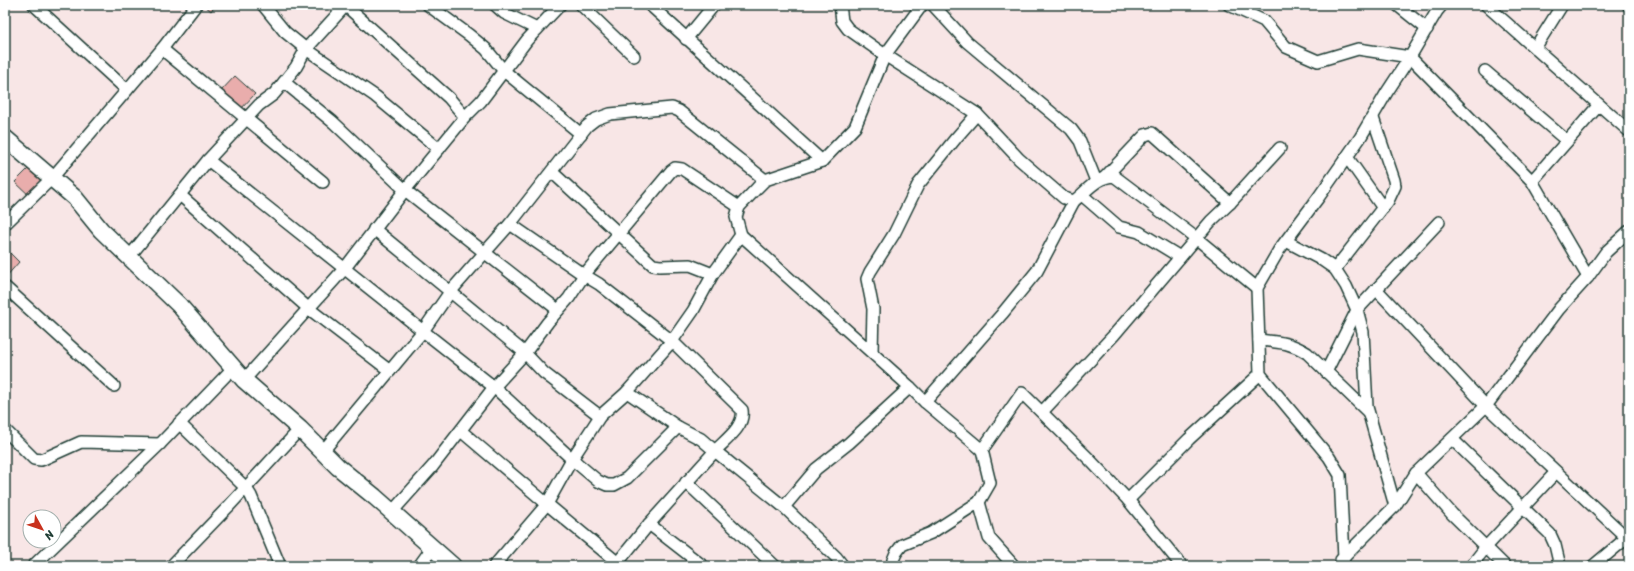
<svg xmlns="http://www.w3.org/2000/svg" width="1634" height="571" viewBox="0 0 1634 571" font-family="Sriracha,sans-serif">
<rect width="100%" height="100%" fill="#f8e6e6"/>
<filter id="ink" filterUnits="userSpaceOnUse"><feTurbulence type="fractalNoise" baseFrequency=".025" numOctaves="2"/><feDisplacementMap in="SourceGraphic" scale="8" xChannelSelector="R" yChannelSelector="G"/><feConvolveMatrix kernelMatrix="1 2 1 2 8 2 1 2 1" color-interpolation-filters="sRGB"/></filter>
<g filter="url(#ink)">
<g fill="#e9adac" stroke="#1f3d34">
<path d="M204,5H216L211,11Z"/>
<path d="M235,76L255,94L240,110L220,92Z"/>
<path d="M32,165L48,180L31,197L15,182Z"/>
<path d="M5,248L19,262L5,278Z"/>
</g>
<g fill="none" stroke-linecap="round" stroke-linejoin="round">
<g stroke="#1f3d34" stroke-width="14">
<g id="street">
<path d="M34,5L127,90"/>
<path d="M263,5L285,32L306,49L375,96L439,149"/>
<path d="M345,5L449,98L465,117"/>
<path d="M428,5L469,35L486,49L504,71L581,134"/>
<path d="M495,5L504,13L537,29"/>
<path d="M581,5L634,56"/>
<path d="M650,5L822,161L765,180L757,188L739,207L736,217L741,235"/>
<path d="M840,5L842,21L848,29L885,55L977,114"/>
<path d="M933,5L967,42L1071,129L1080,141L1096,181"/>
<path d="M1229,5L1264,21L1286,47L1318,61L1358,49L1410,57L1532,181L1588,277"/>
<path d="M1397,5L1427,29"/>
<path d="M1486,5L1629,131"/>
<path d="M1628,5L1629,6"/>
<path d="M686,39L714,5"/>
<path d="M1535,48L1562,5"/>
<path d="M162,49L323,182"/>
<path d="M1485,71L1567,141"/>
<path d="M284,82L333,122L405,190L558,310"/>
<path d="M1347,157L1383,208"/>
<path d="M208,160L423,331L323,451"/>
<path d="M822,161L855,127L885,55L922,5"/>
<path d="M552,172L653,265L660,266L690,265L713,274L741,235L910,387L925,402L982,450L1022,393L1088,458L1128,500L1182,566"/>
<path d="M1105,177L1145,135L1152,133L1230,203"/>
<path d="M1532,181L1599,105"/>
<path d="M180,195L308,308L390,371"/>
<path d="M1082,195L1119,227L1139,232L1180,257"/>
<path d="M5,224L52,178L162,49L196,5"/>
<path d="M510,224L584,275L599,284L672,341L627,392L678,427L701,439L715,451L649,524L615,566"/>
<path d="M374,229L525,353L544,373L600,416"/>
<path d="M1286,241L1322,260L1335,269L1346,286L1357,310L1363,332L1367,407L1395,506"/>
<path d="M129,257L208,160L259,105L274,94L284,82L296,67L306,49L346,5"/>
<path d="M1335,269L1388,201L1395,186L1394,180L1373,118"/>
<path d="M713,274L693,311L672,341L742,410C745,427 725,440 715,451L784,507L836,557L843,566"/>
<path d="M5,287L114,386"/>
<path d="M1376,289L1486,406L1627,538"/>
<path d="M1259,340C1278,342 1290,342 1307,353L1368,412"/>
<path d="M872,352L873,309L867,279L870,272L894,234L918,185L956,138L977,114L1019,159L1064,198L1074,201C1087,191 1096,177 1114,176L1196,238L1257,288"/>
<path d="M1326,372L1357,310L1439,222"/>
<path d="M244,380L345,268L405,190L465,117L481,101L527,40L560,5"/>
<path d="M925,402L1002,314L1037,271L1074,201"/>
<path d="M1042,412L1114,335L1211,221L1230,203L1280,148"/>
<path d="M179,423L246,488L251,496L280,566"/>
<path d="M678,427L627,478L614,485H607L598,481L572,459L494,387L423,331L450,292L510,224L587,126L596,119L610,114L672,108L679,111L765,180"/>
<path d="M5,430L34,459L41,460L81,442L160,444"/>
<path d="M461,431L547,504L572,459L600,416L627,392"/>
<path d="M1452,439L1550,534L1555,545L1560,566"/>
<path d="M1416,473L1452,514L1505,566"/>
<path d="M686,482L775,566"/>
<path d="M1128,500L1189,439L1260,374"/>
<path d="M979,502L989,538L1014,566"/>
<path d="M784,507L816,469L849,443L910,387"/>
<path d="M392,512L433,466L494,387L525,353L548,322L569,298L584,275L671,171L675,168L682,169L739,207"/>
<path d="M649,524L703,566"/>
<path d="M1341,560L1395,506L1416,473L1486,406L1559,309L1588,277L1606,252L1629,231"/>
<path d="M33,566L160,444L234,367"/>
<path d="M171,566L228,507L300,429"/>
<path d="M419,566L432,548"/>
<path d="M494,566L547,504L618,563"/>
<path d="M893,566V560L896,553L902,545L931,533L979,502L990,483L982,450"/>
<path d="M1342,566L1344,558L1340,475L1329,457L1260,374L1257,288L1279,250L1318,198L1360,138L1387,92L1410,57L1437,11L1442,5"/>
<path d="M1471,566L1486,547L1556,472"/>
<path d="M1593,566L1629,536"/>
</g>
</g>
<g stroke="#1f3d34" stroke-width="19">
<path id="secondary" d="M5,138L75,198L101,230L179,305L244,380L300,429L338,467L375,497L453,566"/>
</g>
<use href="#street" stroke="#fff" stroke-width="11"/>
<use href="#secondary" stroke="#fff" stroke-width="16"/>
</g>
</g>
<rect width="1634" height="571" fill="none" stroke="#fff" stroke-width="20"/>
<rect x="10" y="10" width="1614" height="551" fill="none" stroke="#1f3d34" stroke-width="1.5" filter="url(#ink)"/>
<g transform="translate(42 529) rotate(130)"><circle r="19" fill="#ffffff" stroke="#a5b1ae"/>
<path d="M0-3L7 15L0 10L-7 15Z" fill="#c8321e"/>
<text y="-6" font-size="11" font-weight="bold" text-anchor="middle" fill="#1f3d34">N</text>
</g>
</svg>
